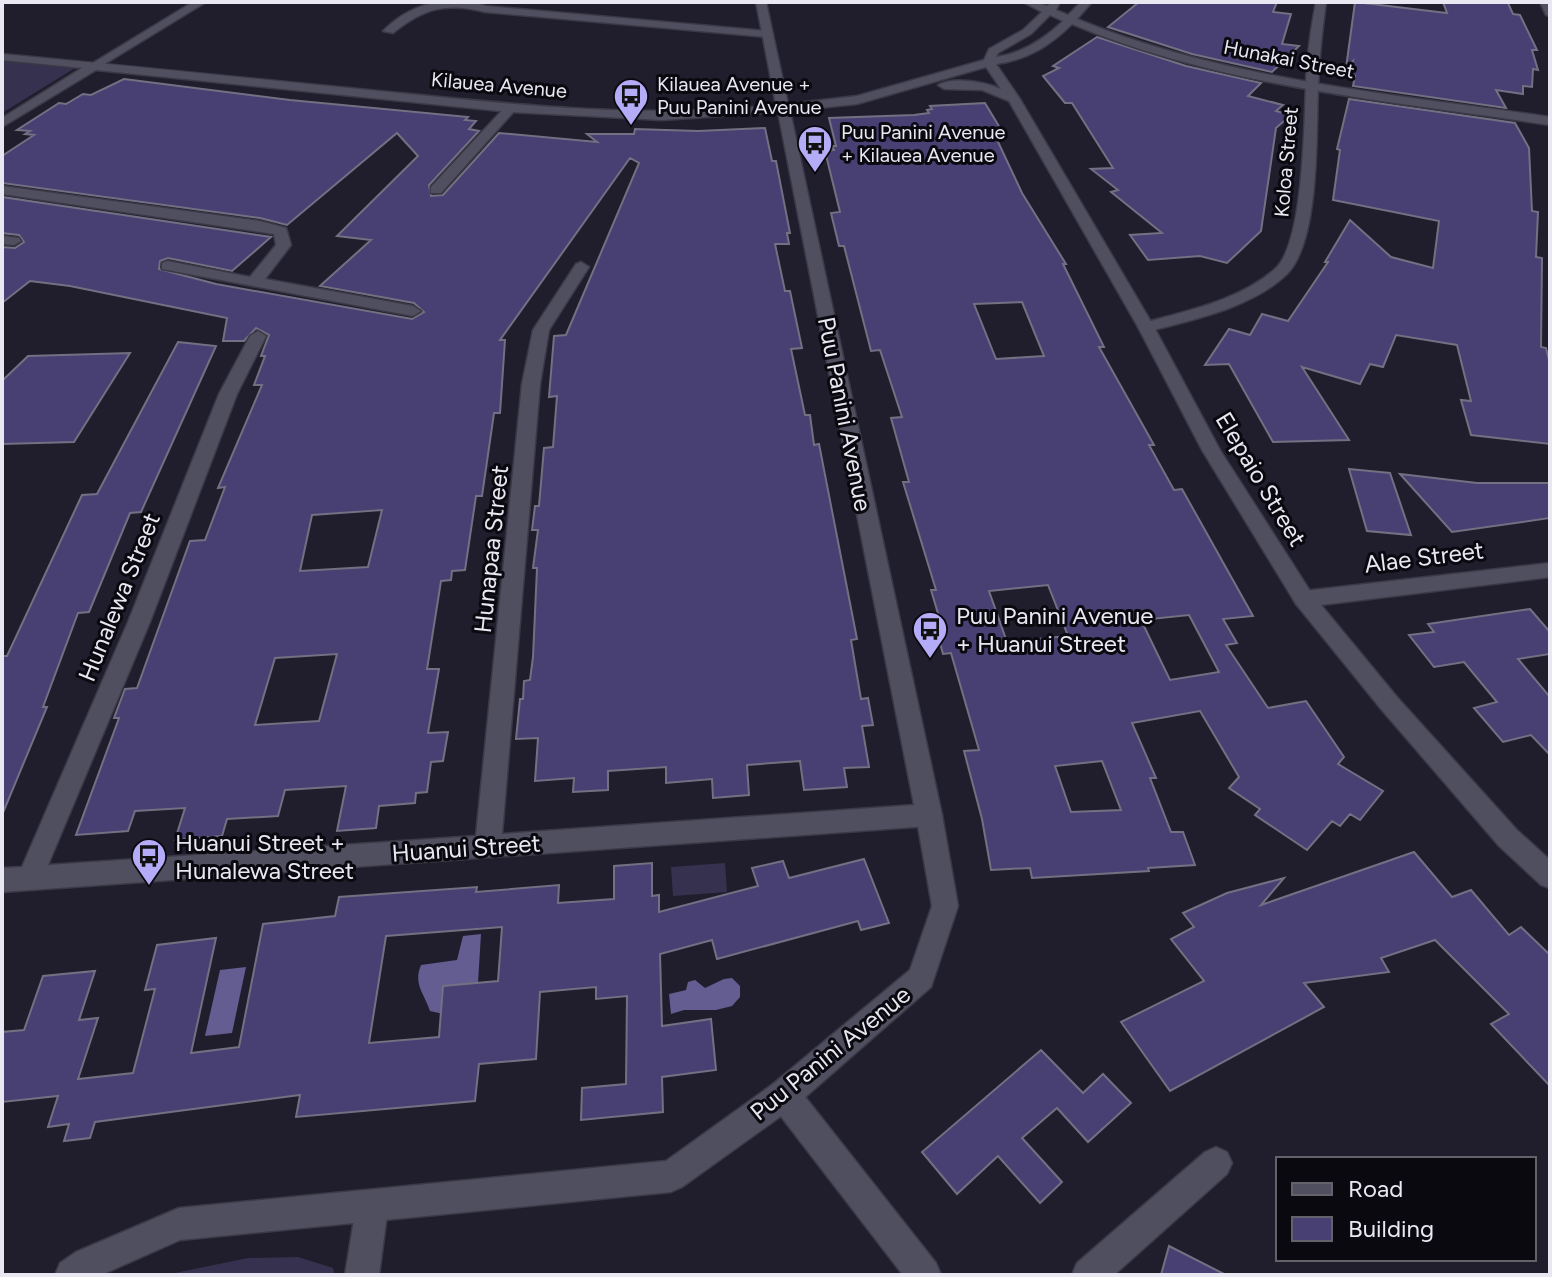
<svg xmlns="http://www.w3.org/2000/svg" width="1552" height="1277" viewBox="0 0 1552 1277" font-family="Figtree,sans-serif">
<rect width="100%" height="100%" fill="#201e2d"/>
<g fill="#35314f">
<path d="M2,61L75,68L2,113Z"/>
<path d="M725,863L727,892L673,896L671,867Z"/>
<path d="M298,1257L333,1268L335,1275H165L248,1258Z"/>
</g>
<g fill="#645d91">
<path d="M481,934L476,1015L465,1019L430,1011C424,993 413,984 421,965L457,960L463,936Z"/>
<path d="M246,967L232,1033L205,1036L220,970Z"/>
<path d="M732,978L740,986V997L732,1006L716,1010H684L671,1014L669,994L686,990L688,982L695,980L705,988L724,979Z"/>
</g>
<g fill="#484072" stroke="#727082" stroke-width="2" fill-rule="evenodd">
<path d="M1139,2H1277L1273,12L1291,14L1282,44L1299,46L1272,72L1192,54L1108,27Z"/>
<path d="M1355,2L1447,13L1443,2L1508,3L1513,14L1520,15L1537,50H1532L1538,70L1533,69L1532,87L1523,86V94L1496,90L1506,108L1353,86L1355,76L1350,75L1353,61L1346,68Z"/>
<path d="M1097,37L1186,66L1261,83L1248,96L1283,105L1276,111L1291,115L1276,128L1261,231L1227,263L1200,256L1148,260L1130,235L1162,233L1111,192L1118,190L1091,169L1113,168L1072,103H1065L1043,76L1059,68L1053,66Z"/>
<path d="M124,79L290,100L468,117L465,120L476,121L469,129L479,131L429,185L431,196L443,195L499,133L597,142L587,134H634L635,129L698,131L765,128L772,161H776L790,233H787L789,244H775L785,291H790L802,348L791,349L805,415H810L814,445L819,444L857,639L851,640L861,699L868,698L873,725L862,726L869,767L844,768L847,787L804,790L800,761L747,765L749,795L713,798L712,779L666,783V767L608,771V790L573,792L574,778L535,781L538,738L516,739L520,699H523L524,681L530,680L533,657L537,568H533L538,530H532L535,506H539L544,448L553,447L557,396L549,397L554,336L566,335L639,163L630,158L500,340H505L500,413H494L482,496H476L465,570L452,571L451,580L441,581L428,663L427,669H439L428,733L448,732L443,761L431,762L427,792L416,793L415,803L379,806L376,828L337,831L346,786L285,790L278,816L227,819L222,836L175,840L185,808L135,811L128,831L76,835L119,718H114L125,689L137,688L190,541L205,540L225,487L218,488L262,385H254L265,356H261L269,335L256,328L244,341H223L227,318L70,286L30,281L2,303V247L15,248L24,242L19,235L2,233V197L271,237L232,271L168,258L160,261L159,269L216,284L412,319L424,312L414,303L320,286L371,240L337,236L418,156L397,133L287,225L260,218L2,183V156L34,135L25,134L30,131L17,130L59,103L66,104L83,94L91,95ZM382,510L368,567L300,571L312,515ZM337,654L319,721L255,725L275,658Z"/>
<path d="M1349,99L1515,123L1529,148L1532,211L1538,212L1536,257L1542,258L1541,347L1546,348L1550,364V444L1471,435L1461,400L1471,401L1457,345L1396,335L1383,367L1370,364L1360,384L1302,367L1349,440L1273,442L1229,364L1205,365L1229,329L1250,335L1262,314L1288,321L1328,262H1325L1350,220L1391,257L1433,268L1439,221L1333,200L1340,150L1337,149Z"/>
<path d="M985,103L1000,128L992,129L1022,193L1066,264H1063L1104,347H1099L1154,445H1149L1174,490L1182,489L1253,616L1223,619L1237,643L1226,645L1268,708L1306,701L1344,757L1338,764L1383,791L1360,820L1350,814L1340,826L1332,821L1307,850L1255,815L1260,809L1229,788L1239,777L1200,711L1132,723L1156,778H1150L1171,832H1183L1195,865L1148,868L1149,871L1032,878L1030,868L991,870L982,819L964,751L979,750L951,653L943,654L936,628L942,627L931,590H936L903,482H909L891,418L902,417L880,350L871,351L844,246H839L831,213L840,212L825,151L834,150L832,146H836L829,118L914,115L929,113L927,110L932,109L930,106ZM1022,302L1044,356L996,359L974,304ZM1048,585L1068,636L1007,642L989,591ZM1189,615L1219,672L1170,680L1141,620ZM1102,761L1121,810L1071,812L1055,766Z"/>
<path d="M178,342L216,346L141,512L130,513L89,612L78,613L43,707H47L2,815V656H7L82,495L97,494Z"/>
<path d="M130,353L74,442L2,444V381L28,356Z"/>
<path d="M1349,469L1390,473L1411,535L1367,531Z"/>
<path d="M1400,474L1477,483H1550V518L1452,532Z"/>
<path d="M1530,609L1550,632V654L1518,659L1550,697V755L1531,735L1503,742L1474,708L1497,702L1464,662L1434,667L1409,635L1434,632L1428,624Z"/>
<path d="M1414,852L1452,897L1471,890L1509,935L1521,927L1550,955V1086L1491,1024L1509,1014L1435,940L1381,958L1389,972L1304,983L1324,1007L1170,1091L1121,1022L1204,981L1171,939L1194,927L1183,913L1227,893L1284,878L1261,905Z"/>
<path d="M864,859L889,923L861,930L858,921L717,959L712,940L660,954L662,1026L711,1019L716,1070L662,1077L663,1112L581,1120L582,1088L626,1084L627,996L596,999V987L540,992L536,1059L479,1064L475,1101L296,1117L300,1095L95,1122L90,1138L64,1141L69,1124L48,1127L58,1096L2,1102V1032L24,1030L43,976L95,971L79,1020L98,1018L78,1079L133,1073L155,989L145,990L157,945L216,938L191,1053L239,1047L263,924L335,916L339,897L477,887L476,892L559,885L558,903L614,899V866L652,863V896L659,895V912L758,886L752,868L783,861L789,878ZM502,927L498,981L443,986L439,1037L369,1043L386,936Z"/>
<path d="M1041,1050L1083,1093L1103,1074L1131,1103L1088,1142L1057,1108L1022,1138L1062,1182L1040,1203L998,1156L957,1194L922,1152Z"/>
<path d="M1169,1246L1226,1275H1161Z"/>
</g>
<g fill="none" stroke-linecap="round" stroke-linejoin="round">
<g stroke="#3b3946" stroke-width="3">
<g id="minor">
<path d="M193,2H206L98,68L88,66Z"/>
<path d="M440,2H473L486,6L767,31L773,34L767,37L485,12C446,2 424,8 393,33L383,31C399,15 417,5 440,2Z"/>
<path d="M1316,2H1326C1322,31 1319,59 1318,88C1316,133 1320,241 1287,274C1252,308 1192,320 1146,332L1140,330L1138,327L1140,324C1185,311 1240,301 1276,268C1306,239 1304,106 1307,63C1309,42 1312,22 1316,2Z"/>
<path d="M1540,2H1550V16L1546,15Z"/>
<path d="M507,105L517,108L441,193H431V187Z"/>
<path d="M2,186L260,221L286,228L291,245L265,279L413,306L421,311L413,316L162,269V263L167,261L250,277L276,245L274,234L2,194Z"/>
<path d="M2,236L19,238L21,241L14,245L2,244Z"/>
<path d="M581,262L589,267L549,330L540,384L502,834L929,804L938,808L942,815L938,822L929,826L2,892V868L22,867L128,622L219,394L250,336L258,331L266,336L237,394L150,622L48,865L476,836L522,384L533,330L576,264Z"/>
<path d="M1550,563V577L1304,607L1296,604L1293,599L1296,594L1304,591Z"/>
<path d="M784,1080L795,1084L936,1263L941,1275H903L773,1106L769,1095L773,1084Z"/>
<path d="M1216,1147L1227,1152L1232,1163L1227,1174L1114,1275H1072L1077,1263L1205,1152Z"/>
<path d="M372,1191L383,1196L388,1207L379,1275H345L356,1207L361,1196Z"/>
</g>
</g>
<g stroke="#3b3946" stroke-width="3">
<path id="tertiary" d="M756,2H766L788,104L857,96L984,60L989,49L1023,30L1042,12L1023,2H1037L1047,6L1052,2H1060L1056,10L1068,15L1081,2H1092L1077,19C1225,80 1392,94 1550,117V125C1391,101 1221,87 1072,24C1050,46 1027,60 996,64L1020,99L1154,327L1220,450L1312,594L1397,697L1517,830L1550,860V888L1541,885L1499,846L1381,709L1296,604L1202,450L1138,327L1009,101L982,90L944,89L938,85C954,76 985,82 1001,89L986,67L857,104L790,111L942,815L958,906L931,987L795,1106L682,1187L671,1192L180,1240L101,1275H55L60,1263L76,1252L179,1208L666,1161L773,1084L910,970L932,906L916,815L778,112L662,120L511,112L96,70L2,127V118L82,68L2,60V54C131,66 260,79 389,92C517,105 647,119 776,105ZM1050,15L1063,21C1044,39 1023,53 996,57L998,53L1031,34Z"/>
</g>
<use href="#minor" fill="#504f60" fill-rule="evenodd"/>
<use href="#tertiary" fill="#504f60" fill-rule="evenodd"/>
</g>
<defs>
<g id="bus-pin" transform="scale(1.8)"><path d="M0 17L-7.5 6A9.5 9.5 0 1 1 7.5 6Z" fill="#b5acf8" stroke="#0a0910"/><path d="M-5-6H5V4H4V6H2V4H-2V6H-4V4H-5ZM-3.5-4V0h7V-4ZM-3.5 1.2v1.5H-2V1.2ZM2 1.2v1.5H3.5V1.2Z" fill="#111"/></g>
</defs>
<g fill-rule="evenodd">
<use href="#bus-pin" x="631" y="96"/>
<use href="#bus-pin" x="815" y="143"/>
<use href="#bus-pin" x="930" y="629"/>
<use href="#bus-pin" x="149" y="856"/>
</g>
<g text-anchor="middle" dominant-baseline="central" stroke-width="6" stroke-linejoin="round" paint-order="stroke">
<g font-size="20" fill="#e9e8f2" stroke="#0a0910">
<text transform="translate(1289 59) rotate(11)">Hunakai Street</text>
<text transform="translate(499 85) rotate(5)">Kilauea Avenue</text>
<text transform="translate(1286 162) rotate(-85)">Koloa Street</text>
</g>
<g font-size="20" fill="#e9e8f2" stroke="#0a0910" text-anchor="start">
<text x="657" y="84">Kilauea Avenue +<tspan x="657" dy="23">Puu Panini Avenue</tspan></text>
<text x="841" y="132">Puu Panini Avenue<tspan x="841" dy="23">+ Kilauea Avenue</tspan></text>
</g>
<g font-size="24" fill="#e9e8f2" stroke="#0a0910">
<text transform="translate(845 414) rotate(79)">Puu Panini Avenue</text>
<text transform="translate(1261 479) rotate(59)">Elepaio Street</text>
<text transform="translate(491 549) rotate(-84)">Hunapaa Street</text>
<text transform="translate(1424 557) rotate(-7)">Alae Street</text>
<text transform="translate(119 597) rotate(-68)">Hunalewa Street</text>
<text transform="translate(466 848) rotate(-4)">Huanui Street</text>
<text transform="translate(830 1053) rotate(-39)">Puu Panini Avenue</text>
</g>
<g font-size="24" fill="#e9e8f2" stroke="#0a0910" text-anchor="start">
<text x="956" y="615">Puu Panini Avenue<tspan x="956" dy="28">+ Huanui Street</tspan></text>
<text x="175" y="842">Huanui Street +<tspan x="175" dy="28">Hunalewa Street</tspan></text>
</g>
</g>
<rect width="1552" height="1277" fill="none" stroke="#e9e8f2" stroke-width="8"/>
<rect x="1276" y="1157" width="260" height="104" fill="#0a0910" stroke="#63626a" stroke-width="2"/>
<rect x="1292" y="1183" width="40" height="12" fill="#504f60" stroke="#63626a" stroke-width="2"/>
<text x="1348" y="1197" font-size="24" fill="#e9e8f2">Road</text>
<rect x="1292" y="1217" width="40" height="24" fill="#484072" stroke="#63626a" stroke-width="2"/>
<text x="1348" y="1237" font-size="24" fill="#e9e8f2">Building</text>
</svg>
